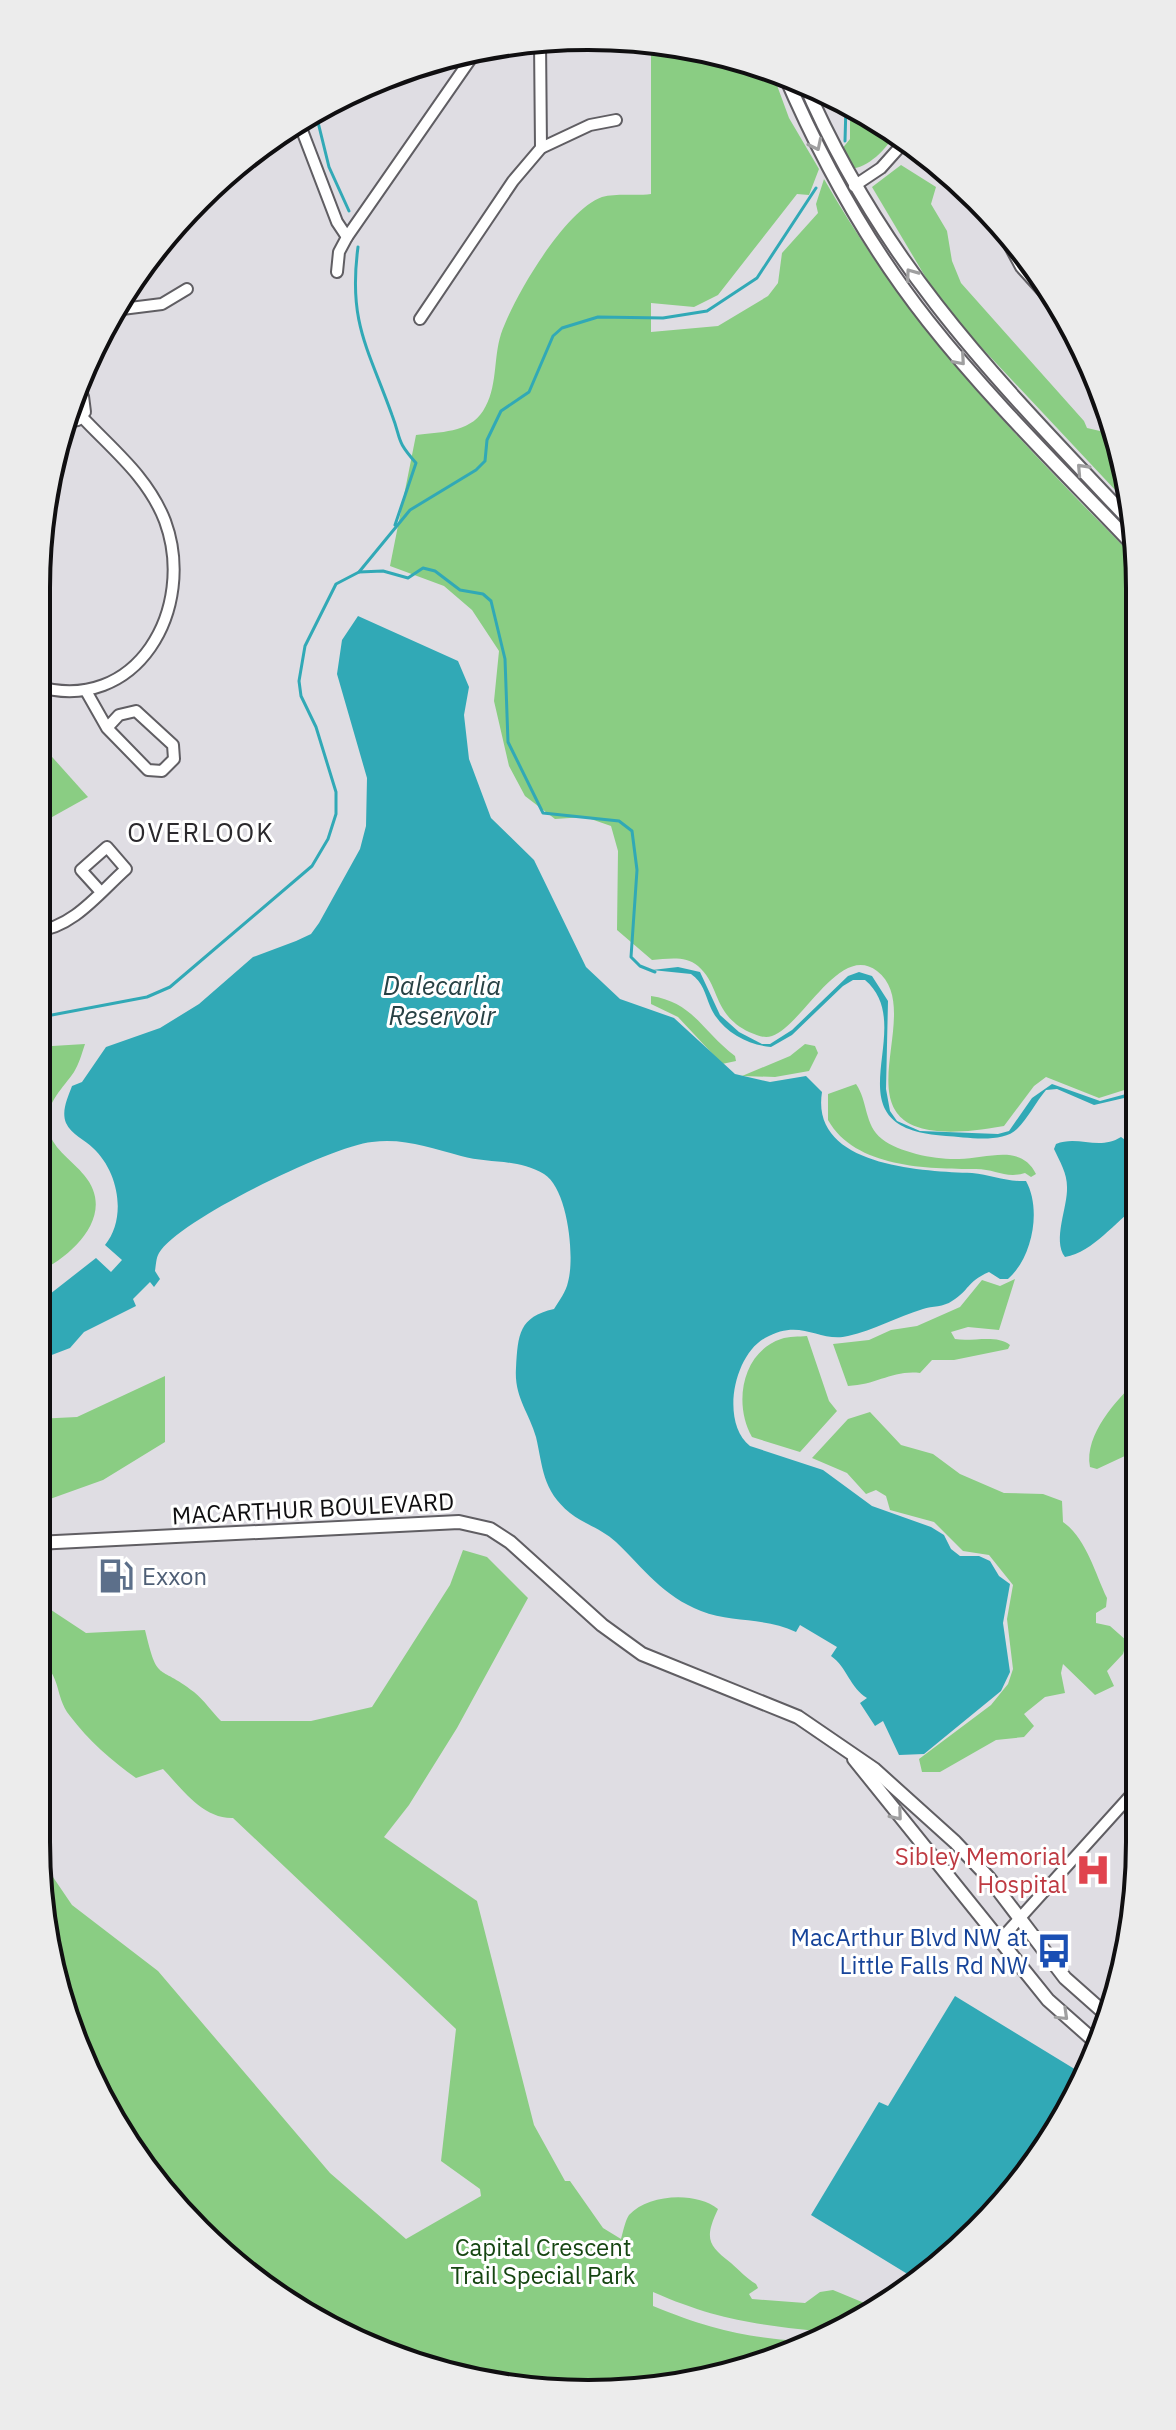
<svg xmlns="http://www.w3.org/2000/svg" width="1176" height="2430" viewBox="0 0 1176 2430" font-family="'IBM Plex Sans',sans-serif">
<rect width="100%" height="100%" fill="#dfdde3"/>
<g fill="#8acd83">
<path d="M651,42L696,47L771,69L789,118L819,169L809,195L797,194L718,295L694,307L651,303V332L718,326L768,296L778,283L782,253L818,213L816,204L824,179C910,329 1015,436 1135,558L1137,1086L1099,1098L1046,1077L1034,1086L1004,1126C806,1162 936,1016 877,971C840,942 803,1025 772,1036C764,1039 757,1035 749,1032C712,1014 721,986 698,966C685,955 667,959 652,960L617,930L618,851L611,826L585,817L555,819L525,796L509,766L494,701L499,651L472,610L444,586L390,566L416,435C439,432 469,433 483,411C498,388 493,359 501,334C513,298 565,210 602,197C616,193 636,196 651,194Z"/>
<path d="M850,107L895,133C887,149 868,168 850,169L841,150L850,139Z"/>
<path d="M901,165L936,187L931,204L947,231L952,261L961,283L1084,421L1087,428L1113,434L1133,509L966,331L929,283L872,187Z"/>
<path d="M36,739L88,797L36,826Z"/>
<path d="M651,996C693,1002 703,1032 735,1056L736,1061L722,1064L678,1017L651,1004Z"/>
<path d="M85,1044C82,1053 79,1064 74,1072C61,1091 42,1106 49,1132C54,1150 73,1161 84,1175C118,1215 71,1258 36,1273V1047Z"/>
<path d="M805,1044L815,1046L818,1053L809,1071L775,1077L742,1076L790,1056Z"/>
<path d="M856,1084C868,1101 864,1125 882,1139C900,1153 937,1160 959,1159C987,1159 1021,1143 1036,1174L1031,1177L1025,1173C1006,1179 995,1169 976,1169C928,1169 855,1168 828,1120V1094Z"/>
<path d="M1015,1279L999,1330L968,1327L951,1332L955,1339C972,1342 997,1334 1010,1345L1008,1349L954,1360H932L920,1373C892,1370 877,1385 848,1386L833,1344L869,1340L891,1330L917,1326L960,1307L982,1280L1000,1286Z"/>
<path d="M807,1336L829,1401L837,1411L800,1452L752,1437C733,1404 742,1352 781,1339C789,1336 799,1337 807,1336Z"/>
<path d="M165,1376V1442L103,1480L36,1504V1419L77,1417Z"/>
<path d="M1138,1379V1428L1125,1439L1127,1455L1097,1469L1090,1467C1084,1434 1117,1400 1138,1379Z"/>
<path d="M870,1412L901,1445L933,1454L960,1474L1004,1493L1043,1494L1062,1501L1063,1522C1086,1538 1095,1573 1107,1598L1106,1607L1096,1613V1623L1110,1626L1127,1641L1123,1654L1107,1671L1114,1686L1095,1695L1063,1664L1061,1673L1065,1693L1045,1697L1024,1714L1034,1726L1024,1737L996,1740L940,1772H922L919,1759L991,1705L1008,1684L1013,1669L1007,1619L1013,1585L989,1555L963,1551L934,1522L890,1510L886,1496L876,1490L866,1494L847,1473L812,1458L848,1419Z"/>
<path d="M463,1550L487,1557L528,1598L457,1728L409,1805L384,1837L477,1901L534,2125L565,2181H570L603,2228L621,2239C623,2232 625,2221 629,2215C648,2194 696,2191 718,2209C704,2239 708,2245 731,2263C740,2271 746,2278 756,2284L758,2288L749,2294L752,2299L805,2303L820,2292L833,2290L874,2307L838,2333C766,2326 721,2322 653,2292V2306C714,2331 749,2338 814,2342L660,2389L480,2383L312,2320L245,2272L216,2238L193,2224L150,2178L65,2020L38,1855L72,1905L158,1971L330,2173L406,2239L481,2196L480,2189L441,2161L456,2029L233,1818C203,1819 182,1789 163,1769L136,1778C112,1761 88,1740 70,1716C53,1694 64,1677 36,1657V1600L86,1633L145,1630C158,1684 157,1663 194,1692C204,1700 212,1712 221,1721H311L372,1707L450,1585Z"/>
</g>
<g fill="#31a9b6">
<path d="M358,616L458,661L469,687L464,715L469,759L491,818L534,860L586,967L620,999L674,1018L735,1074L770,1082L806,1076L822,1092C810,1167 923,1171 972,1173C991,1175 1007,1182 1026,1181C1042,1210 1032,1258 1008,1279H1000L989,1272C966,1282 970,1290 952,1301C944,1307 932,1306 923,1309C897,1317 874,1330 848,1336C819,1343 801,1317 765,1338C734,1355 720,1422 750,1446L823,1470L872,1506L931,1527L944,1535L951,1549L960,1556H979L990,1561L999,1576L1010,1584L1003,1623L1010,1672L1001,1691L924,1754L899,1755L883,1721L875,1726L860,1703L867,1698C850,1688 847,1667 831,1656L837,1647L800,1625L796,1632C765,1617 732,1623 701,1611C663,1596 644,1569 616,1542C602,1529 584,1524 570,1513C542,1490 543,1467 536,1437C529,1412 514,1397 516,1368C518,1334 519,1317 554,1309C559,1301 566,1292 568,1282C575,1257 568,1189 544,1174C517,1158 489,1164 461,1156C430,1148 405,1138 372,1142C332,1146 178,1220 159,1253C156,1258 156,1265 155,1271L160,1279L154,1287L150,1282L133,1299L136,1306L84,1332L70,1348L36,1361V1297L50,1294L96,1258L111,1272L122,1260L105,1245C127,1218 119,1172 93,1148C85,1140 71,1134 66,1123C61,1111 68,1097 72,1086L82,1082L106,1047L160,1028L199,1004L253,957L296,941L311,934L319,923L360,849L366,826L367,778L337,674L342,640Z"/>
<path d="M678,967L700,972L720,1015L739,1032L762,1044H770L792,1030L848,976L859,972L872,976L888,1001L886,1089L890,1111L897,1121L920,1131L998,1134L1009,1131L1032,1098L1052,1084L1100,1101L1137,1091V1095L1094,1105L1057,1089L1046,1090C1036,1102 1028,1118 1017,1129C1002,1144 965,1137 946,1136C822,1129 922,1028 865,980H853L843,986L792,1035L771,1047C746,1045 720,1030 710,1006C705,994 703,982 691,974L652,970Z"/>
<path d="M1121,1137L1128,1142L1138,1178V1206C1115,1221 1094,1252 1065,1257C1052,1240 1068,1207 1067,1187C1067,1173 1060,1162 1054,1149L1056,1144C1078,1135 1099,1151 1121,1137Z"/>
<path d="M955,1996L1086,2076L1047,2148L979,2232L914,2278L811,2215L879,2102L888,2106Z"/>
</g>
<g fill="none" stroke-linecap="round" stroke-linejoin="round">
<g stroke="#31a9b6" stroke-width="3">
<path d="M316,114L329,167L349,211"/>
<path d="M845,141L846,105"/>
<path d="M358,247C348,322 368,348 392,415C402,441 395,439 416,463L395,525"/>
<path d="M359,572L383,571L408,578L423,568L435,571L460,590L483,594L491,601L505,659L508,742L543,813L619,821L632,831L637,870L631,957L640,966L655,972"/>
<path d="M36,1018L147,997L170,987L312,866L328,839L336,814V792L316,727L301,696L299,681L305,646L336,584L359,572L410,510L476,470L485,461L487,440L501,411L529,392L553,336L562,328L598,317L663,318L707,311L757,278L816,188"/>
<path d="M192,2222L338,2330"/>
</g>
<g stroke="#605e63" stroke-width="14">
<g id="minor">
<path d="M540,41L541,148"/>
<path d="M298,120L337,222L347,237"/>
<path d="M854,186L881,168L906,140"/>
<path d="M998,224L1021,267L1058,308"/>
<path d="M337,272L339,252L347,237L479,47"/>
<path d="M114,310L162,304L187,289"/>
<path d="M420,319L513,181L541,148L590,125L616,120"/>
<path d="M64,422L78,420L85,412L83,396L74,390"/>
<path d="M36,686C137,716 197,608 165,521C148,477 113,450 82,417"/>
<path d="M86,691L107,728L148,770L162,771L174,759L173,745L136,711L119,715L107,728"/>
<path d="M36,931C73,928 100,892 126,869L107,847L81,870L100,891"/>
<path d="M1001,1939L1140,1785"/>
</g>
</g>
<g stroke="#605e63" stroke-width="16">
<g id="major">
<path d="M784,73C822,162 868,245 928,321C991,401 1065,473 1135,547"/>
<path d="M803,80C883,267 998,381 1135,526"/>
<path d="M36,1543L459,1522L490,1529L510,1542L602,1625L642,1654L798,1717L874,1769L955,1842L989,1878L1065,1978L1109,2017"/>
<path d="M854,1759L1048,2000L1100,2046"/>
</g>
</g>
<use href="#minor" stroke="#fff" stroke-width="10"/>
<use href="#major" stroke="#fff" stroke-width="12"/>
</g>
<defs><path id="oneway-chevron" d="M-2-3.5L2.5 0L-2 3.5" fill="none" stroke-width="1.6" stroke-linecap="round" stroke-linejoin="round" transform="scale(2)"/></defs>
<g stroke="#9f9fa0">
<use href="#oneway-chevron" transform="translate(816 145) rotate(64)"/>
<use href="#oneway-chevron" transform="translate(911 274) rotate(-126)"/>
<use href="#oneway-chevron" transform="translate(960 360) rotate(49)"/>
<use href="#oneway-chevron" transform="translate(1082 469) rotate(-133)"/>
<use href="#oneway-chevron" transform="translate(897 1815) rotate(50)"/>
<use href="#oneway-chevron" transform="translate(1063 2015) rotate(44)"/>
</g>
<defs>
<g id="fuel-bare" transform="scale(2.76)"><path d="M-5.5-6h7V0h2V4h1.3V-2.5L3-4.5l.8-.8L6-3V5H2.5V1h-1V6h-7ZM-4.2-4.7v3.2H.2V-4.7Z" fill="#5c6f8a" stroke="#fff" stroke-width="2.5" paint-order="stroke"/></g>
<g id="hospital-bare" transform="scale(2.76)"><path d="M-5-5h3v3.5h4V-5h3V5h-3V1.5h-4V5h-3Z" fill="#e0444e" stroke="#fff" stroke-width="2.5" paint-order="stroke"/></g>
<g id="bus-bare" transform="scale(2.76)"><path d="M-5-6H5V4H4V6H2V4H-2V6H-4V4H-5ZM-3.5-4V0h7V-4ZM-3.5 1.2v1.5H-2V1.2ZM2 1.2v1.5H3.5V1.2Z" fill="#1a4fb4" stroke="#fff" stroke-width="2.5" paint-order="stroke"/></g>
</defs>
<g fill-rule="evenodd">
<use href="#fuel-bare" x="116" y="1576"/>
<use href="#hospital-bare" x="1093" y="1870"/>
<use href="#bus-bare" x="1054" y="1951"/>
</g>
<g text-anchor="middle" dominant-baseline="central" stroke-width="6" stroke-linejoin="round" paint-order="stroke">
<g font-size="24" fill="#100f11" stroke="#fff">
<text transform="translate(313 1508) rotate(-3)">MACARTHUR BOULEVARD</text>
</g>
<g font-size="24" fill="#4e5e75" stroke="#fff" text-anchor="start">
<text x="142" y="1576">Exxon</text>
</g>
<g font-size="24" fill="#be3a42" stroke="#fff" text-anchor="end">
<text x="1067" y="1856">Sibley Memorial<tspan x="1067" dy="28">Hospital</tspan></text>
</g>
<g font-size="24" fill="#164399" stroke="#fff" text-anchor="end">
<text x="1028" y="1937">MacArthur Blvd NW at<tspan x="1028" dy="28">Little Falls Rd NW</tspan></text>
</g>
<g font-size="24" fill="#164612" stroke="#fff">
<text x="543" y="2247">Capital Crescent<tspan x="543" dy="28">Trail Special Park</tspan></text>
</g>
<g font-size="26" letter-spacing="2" fill="#2b292d" stroke="#fff">
<text x="201" y="832">OVERLOOK</text>
</g>
<g font-size="26" font-style="italic" fill="#274144" stroke="#fff">
<text x="442" y="985">Dalecarlia<tspan x="442" dy="30">Reservoir</tspan></text>
</g>
</g>
<path d="M0 0H1176V2430H0ZM588 50H588A538 538 0 0 1 1126 588V1842A538 538 0 0 1 588 2380H588A538 538 0 0 1 50 1842V588A538 538 0 0 1 588 50Z" fill="#ececec" fill-rule="evenodd"/>
<path fill="none" stroke="#100f11" stroke-width="4" d="M588 50H588A538 538 0 0 1 1126 588V1842A538 538 0 0 1 588 2380H588A538 538 0 0 1 50 1842V588A538 538 0 0 1 588 50Z"/>
</svg>
